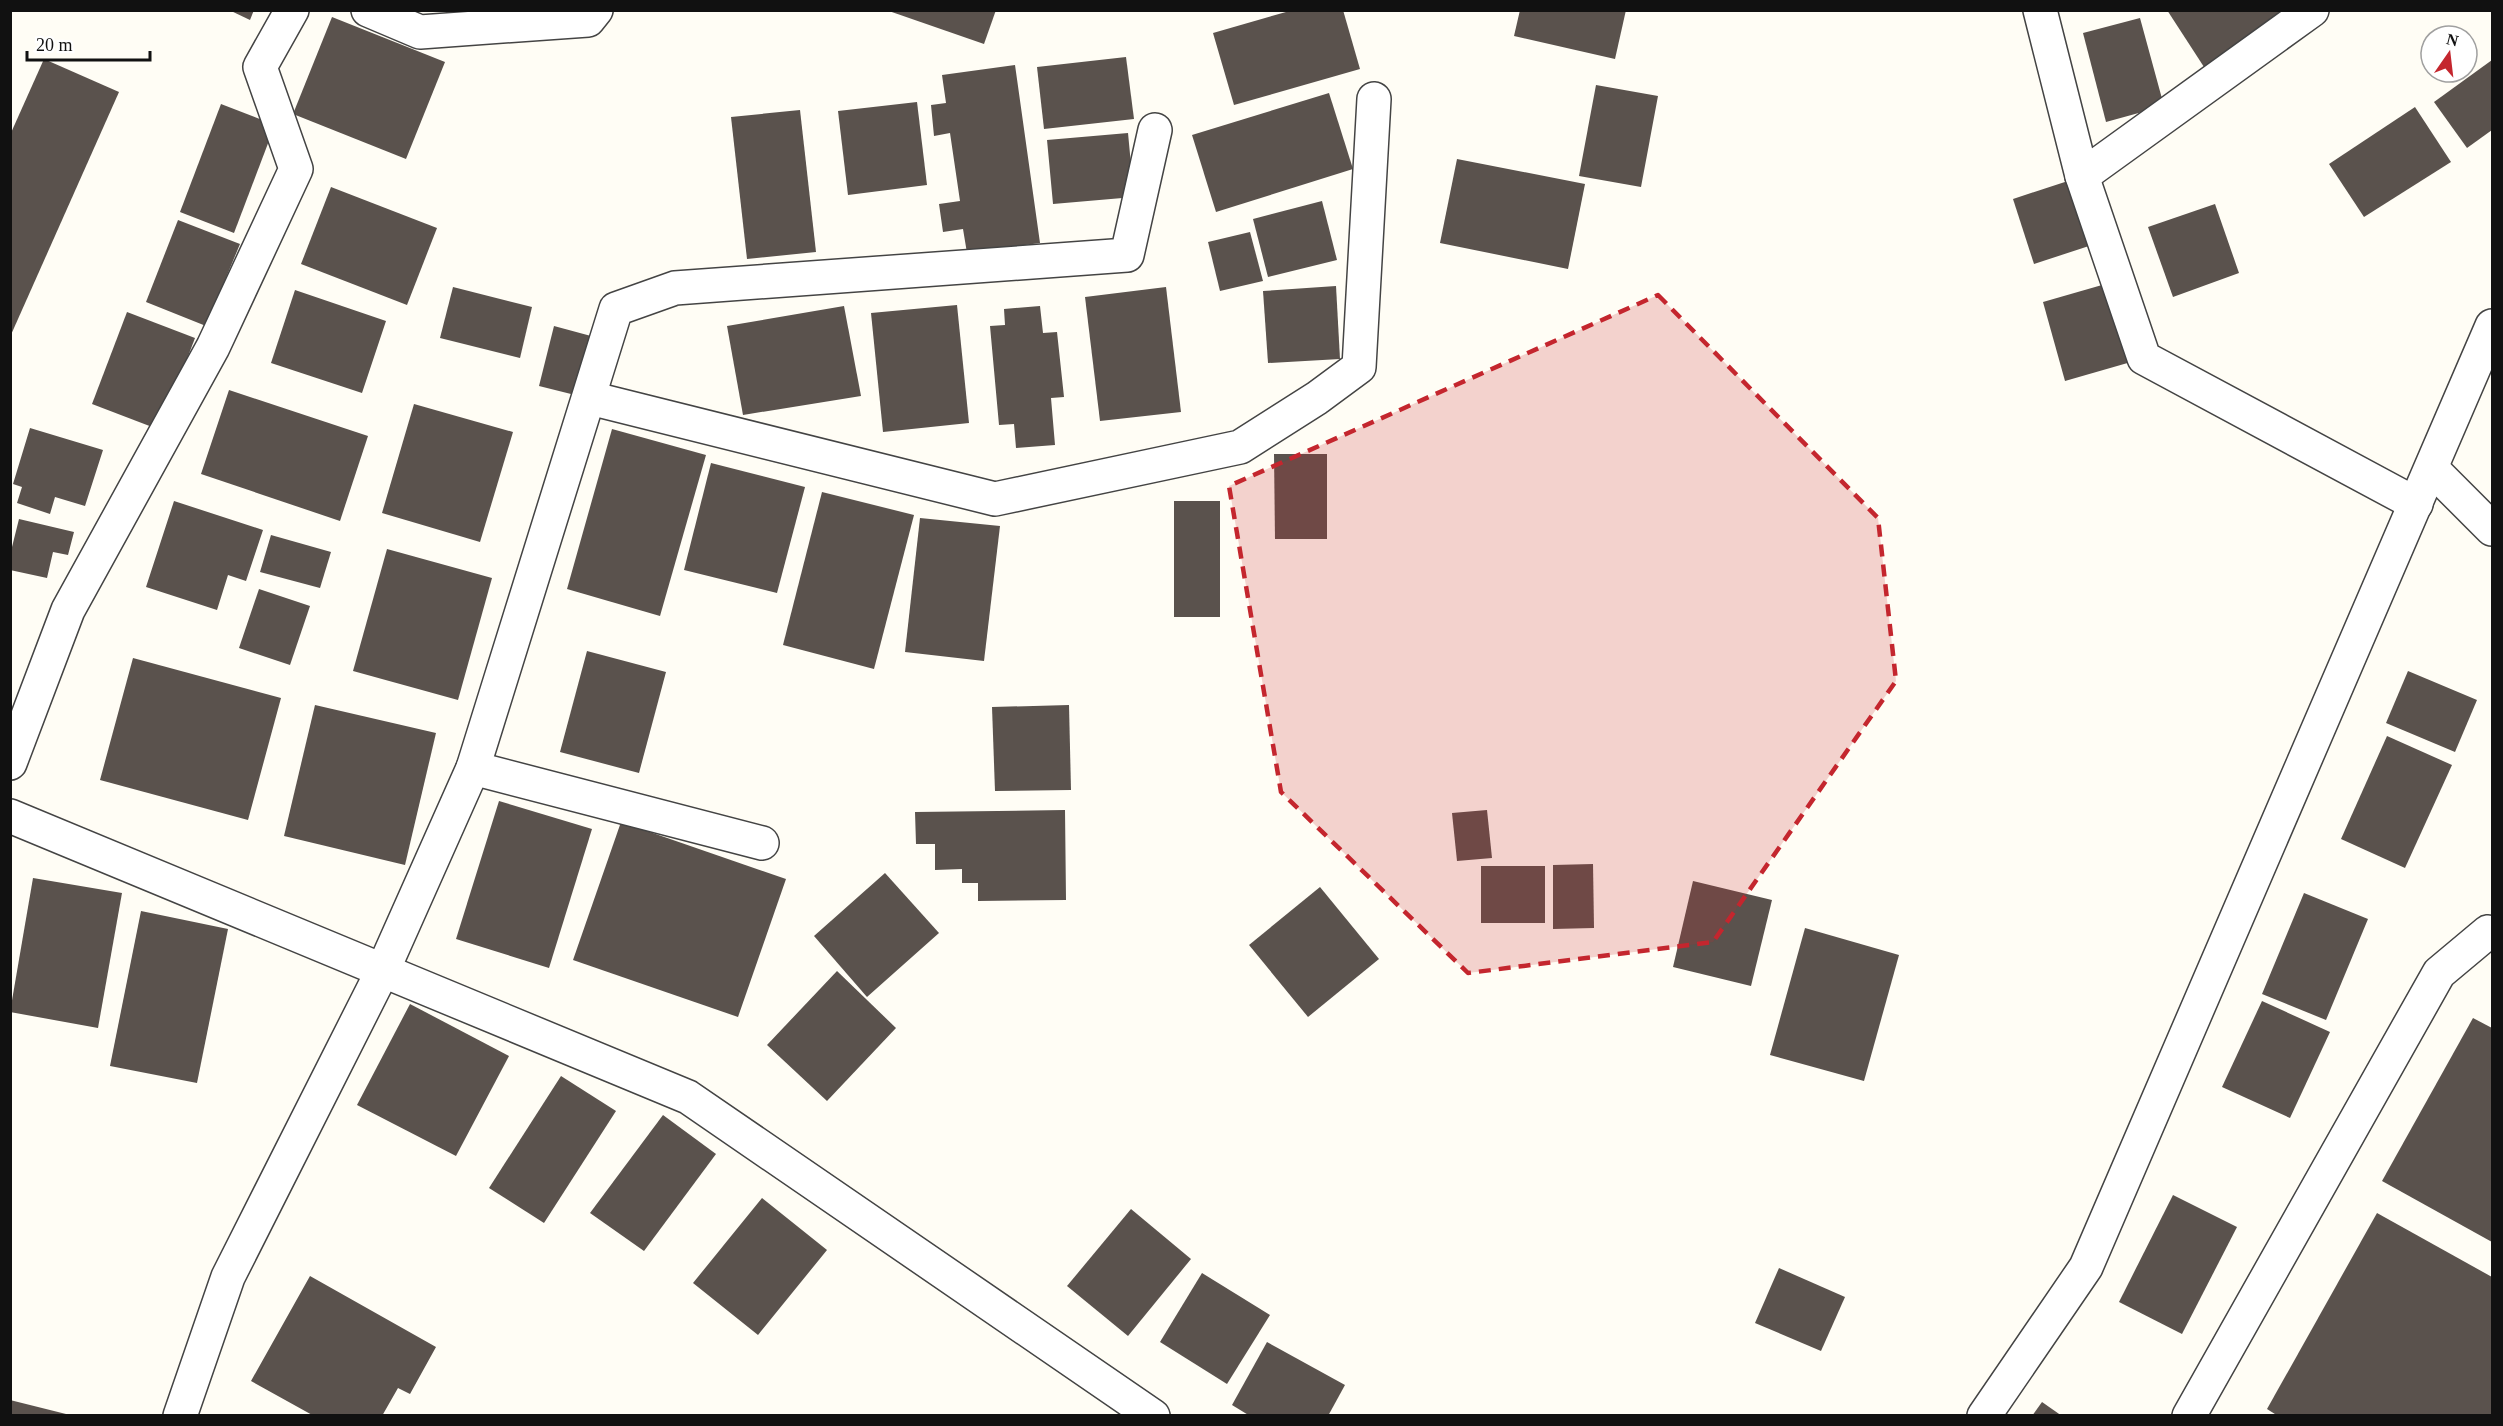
<svg xmlns="http://www.w3.org/2000/svg" width="2503" height="1426" viewBox="0 0 2503 1426" font-family="Georgia,serif">
<rect width="100%" height="100%" fill="#fffdf5"/>
<g fill="#5a524d">
<path d="M229,10H254L250,20Z"/>
<path d="M886,10H996L984,44Z"/>
<path d="M1293,10H1343L1360,69L1234,105L1213,33Z"/>
<path d="M1520,10H1626L1615,59L1514,36Z"/>
<path d="M2167,10H2279L2283,16L2204,67Z"/>
<path d="M332,17L445,62L406,159L293,114Z"/>
<path d="M2140,18L2164,106L2106,122L2083,33Z"/>
<path d="M1126,57L1134,119L1044,129L1037,67Z"/>
<path d="M44,59L119,92L10,337V135Z"/>
<path d="M2492,60V130L2467,148L2434,102Z"/>
<path d="M1015,65L1040,243L967,253L963,229L943,232L939,204L960,201L950,133L934,136L931,105L946,103L942,75Z"/>
<path d="M1596,85L1658,96L1641,187L1579,176Z"/>
<path d="M1329,93L1353,169L1216,212L1192,135Z"/>
<path d="M917,102L927,185L848,195L838,111Z"/>
<path d="M221,104L275,125L234,233L180,212Z"/>
<path d="M2415,107L2451,162L2364,217L2329,164Z"/>
<path d="M800,110L816,252L747,259L731,117Z"/>
<path d="M1128,133L1134,197L1053,204L1047,140Z"/>
<path d="M1457,159L1585,184L1568,269L1440,243Z"/>
<path d="M2071,180L2092,245L2034,264L2013,199Z"/>
<path d="M331,187L437,228L407,305L301,264Z"/>
<path d="M1322,201L1337,260L1268,277L1253,219Z"/>
<path d="M2215,204L2239,273L2173,297L2148,227Z"/>
<path d="M178,220L240,244L206,326L146,302Z"/>
<path d="M1250,232L1263,281L1220,291L1208,242Z"/>
<path d="M2109,283L2131,362L2065,381L2043,302Z"/>
<path d="M1336,286L1340,359L1268,363L1263,291Z"/>
<path d="M453,287L532,307L520,358L440,338Z"/>
<path d="M1166,287L1181,412L1100,421L1085,297Z"/>
<path d="M295,290L386,321L362,393L271,363Z"/>
<path d="M957,305L969,423L883,432L871,313Z"/>
<path d="M844,306L861,396L743,415L727,326Z"/>
<path d="M1040,306L1043,333L1057,332L1064,397L1051,398L1055,445L1016,448L1014,424L999,425L990,326L1005,325L1004,309Z"/>
<path d="M127,312L195,338L160,430L92,404Z"/>
<path d="M554,326L591,336L575,395L539,386Z"/>
<path d="M229,390L368,436L340,521L201,474Z"/>
<path d="M414,404L513,432L480,542L382,513Z"/>
<path d="M30,428L103,450L85,506L55,497L50,514L17,503L22,487L13,484Z"/>
<path d="M612,429L706,455L660,616L567,589Z"/>
<path d="M1274,454H1327V539H1275Z"/>
<path d="M711,463L805,487L777,593L684,570Z"/>
<path d="M822,492L914,515L874,669L783,645Z"/>
<path d="M174,501L263,530L246,581L228,575L217,610L146,587Z"/>
<rect x="1174" y="501" width="46" height="116"/>
<path d="M920,518L1000,526L984,661L905,652Z"/>
<path d="M19,519L74,532L68,555L53,552L47,578L10,570V555Z"/>
<path d="M271,535L331,552L320,588L260,572Z"/>
<path d="M387,549L492,578L458,700L353,671Z"/>
<path d="M259,589L310,606L290,665L239,648Z"/>
<path d="M587,651L666,672L639,773L560,752Z"/>
<path d="M133,658L281,698L248,820L100,780Z"/>
<path d="M2408,671L2477,700L2455,752L2386,723Z"/>
<path d="M315,705L436,733L405,865L284,836Z"/>
<path d="M1069,705L1071,790L995,791L992,707Z"/>
<path d="M2387,736L2452,765L2405,868L2341,839Z"/>
<path d="M499,801L592,829L549,968L456,939Z"/>
<path d="M1065,810L1066,900L978,901V883H962V869L935,870V844H916L915,812Z"/>
<path d="M1487,810L1492,858L1457,861L1452,813Z"/>
<path d="M621,822L786,879L738,1017L573,960Z"/>
<path d="M1593,864L1594,928L1553,929V865Z"/>
<rect x="1481" y="866" width="64" height="57"/>
<path d="M885,873L939,933L867,997L814,936Z"/>
<path d="M33,878L122,893L98,1028L10,1012Z"/>
<path d="M1693,881L1772,900L1751,986L1673,967Z"/>
<path d="M1320,887L1379,959L1308,1017L1249,945Z"/>
<path d="M2304,893L2368,919L2326,1020L2262,994Z"/>
<path d="M141,911L228,929L197,1083L110,1066Z"/>
<path d="M1805,928L1899,955L1864,1081L1770,1055Z"/>
<path d="M837,971L896,1028L827,1101L767,1045Z"/>
<path d="M2262,1001L2330,1032L2290,1118L2222,1087Z"/>
<path d="M410,1004L509,1056L456,1156L357,1105Z"/>
<path d="M2473,1018L2492,1028V1242L2382,1181Z"/>
<path d="M561,1076L616,1111L544,1223L489,1188Z"/>
<path d="M663,1115L716,1154L644,1251L590,1213Z"/>
<path d="M2173,1195L2237,1227L2182,1334L2119,1302Z"/>
<path d="M762,1198L827,1250L758,1335L693,1283Z"/>
<path d="M1131,1209L1191,1259L1128,1336L1067,1286Z"/>
<path d="M2377,1213L2492,1277V1416H2278L2267,1409Z"/>
<path d="M1779,1268L1845,1297L1821,1351L1755,1323Z"/>
<path d="M1202,1273L1270,1315L1227,1384L1160,1342Z"/>
<path d="M310,1276L436,1347L410,1394L398,1388L382,1416H314L251,1381Z"/>
<path d="M1267,1342L1345,1385L1328,1416H1250L1232,1405Z"/>
<path d="M10,1400L70,1415V1416H10Z"/>
<path d="M2042,1402L2062,1416H2032Z"/>
</g>
<g fill="none" stroke-linecap="round" stroke-linejoin="round">
<g stroke="#444" stroke-width="36">
<g id="minor">
<path d="M368,10L420,32L588,20L596,10"/>
<path d="M2040,10L2082,176L2144,358L2416,504"/>
<path d="M2082,176L2312,10"/>
<path d="M590,398L995,499L1240,447L1317,398L1359,367L1374,99"/>
<path d="M2432,469L2492,529"/>
<path d="M10,763L68,610L213,347L296,169L260,67L292,10"/>
<path d="M473,768L762,843"/>
<path d="M10,816L688,1097L1153,1416"/>
<path d="M180,1416L228,1277L383,970L473,768L616,309L675,288L1127,255L1155,130"/>
<path d="M1984,1416L2086,1267L2492,326"/>
<path d="M2189,1416L2439,973L2488,932L2492,934"/>
</g>
</g>
<use href="#minor" stroke="#fff" stroke-width="33"/>
</g>
<path fill="#c4262e" fill-opacity="0.2" stroke="#c4262e" stroke-width="4.5" stroke-dasharray="12 8" stroke-linejoin="round" d="M1658,295L1878,518L1896,681L1713,942L1468,973L1281,792L1229,486Z"/>
<rect width="2503" height="1426" fill="none" stroke="#111111" stroke-width="24"/>
<g transform="translate(2449 54) rotate(14)"><circle r="28" fill="#ffffff" stroke="#a0a0a0" stroke-width="1.5"/>
<path d="M0-4.5L10 22L0 15L-10 22Z" fill="#c4262e"/>
<text y="-9" font-size="16" font-weight="bold" text-anchor="middle" fill="#111111">N</text>
</g>
<path d="M27 51v9h123v-9" fill="none" stroke="#111111" stroke-width="3"/>
<text x="36" y="51" font-size="18" fill="#111111" stroke="#ffffff" stroke-width="4.5" paint-order="stroke">20 m</text>
</svg>
